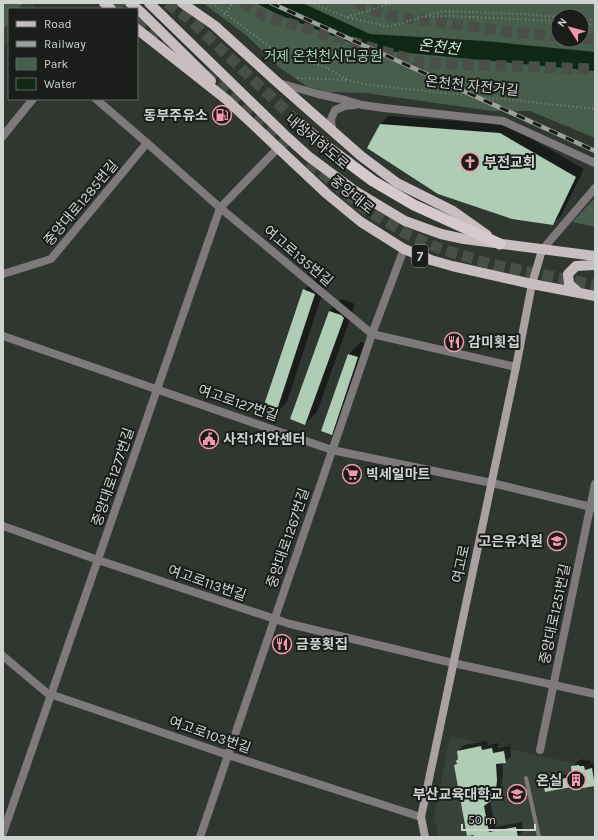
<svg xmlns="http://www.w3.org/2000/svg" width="598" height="840" viewBox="0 0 598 840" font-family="Karla,'Noto Sans KR',sans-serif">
<rect width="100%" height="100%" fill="#303731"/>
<g fill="#374339">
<path d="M3,3H36L32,9H9V40L3,48Z"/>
<path d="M450,736L595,768V837H439L434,819Z"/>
</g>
<g fill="#465e4b" fill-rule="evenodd">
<path d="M3,3H23L18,9H9V22L3,30Z"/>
<path d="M203,3H578L595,4V138L530,111H492L366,93L328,92L308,87L280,68L247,36ZM558,16H582V40H558Z"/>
<path d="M595,198V227L572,222Z"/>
</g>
<path fill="#0f2816" d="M256,3H302L370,34L484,41L595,52V71L367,49L279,15Z"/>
<g fill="#0007">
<path d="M389,116L508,125L584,169L561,216L552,224L380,124Z"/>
<path d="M316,278L326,282L287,402L275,414L304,290Z"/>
<path d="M341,299L353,303L355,305L317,412L305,424L329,311Z"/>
<path d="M361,342L370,345L343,422L331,434L322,430L349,354Z"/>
<path d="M487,741L488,745L498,743V748L510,746L511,756L505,762H502L503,774L502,783L498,793L490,800L495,827L522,822L523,831L517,837H475L455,765L459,759L458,751L464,745Z"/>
<path d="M584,759L585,761L590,760L591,764L595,763L594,785L583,784L544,783L550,777L573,773L572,767L578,761Z"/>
</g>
<g fill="#afccb4">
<path d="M380,124L500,133L576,177L553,225L512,219L438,194L367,148Z"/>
<path d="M303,289L315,294L275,416L262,411Z"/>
<path d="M329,311L341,315L344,318L305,425L290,419Z"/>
<path d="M348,354L358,357L332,435L321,431Z"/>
<path d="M481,746L482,750L492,748L493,753L504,751L506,763L496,764L497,780L496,790L492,800L484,806L489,832L516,827L518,837H474V835L467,836L454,765L457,764L456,761L458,759L457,751Z"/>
<path d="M579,765V766H584L585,770L592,768L595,786L583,788L582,785L545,792L543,782L572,777L571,766Z"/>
</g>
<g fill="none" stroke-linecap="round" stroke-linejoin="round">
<g stroke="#484f49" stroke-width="11" stroke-dasharray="11 5.5" stroke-linecap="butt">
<path d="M114,3L122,9"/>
<path d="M167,3L188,18L301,125"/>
<path d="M242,3L264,16L423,63L595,69"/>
<path d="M356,3L392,16L512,32L558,36"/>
<path d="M137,20L167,42"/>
<path d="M582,38L595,39"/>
<path d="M205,74L292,148"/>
<path d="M309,162L362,207L405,233L441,249L494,265L595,285"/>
</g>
<g stroke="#808681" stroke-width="2" stroke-dasharray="1 3" stroke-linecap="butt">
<path d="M212,3L274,50L327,68L348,80L369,85L595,109"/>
<path d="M311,3L346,17L389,27L442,11L520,14L558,17"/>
<path d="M347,17L393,3"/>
<path d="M425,17L451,16L558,21"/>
<path d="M582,19L595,20"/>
<path d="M582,23L595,25"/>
<path d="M297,78L347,80"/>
</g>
<path stroke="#7e797a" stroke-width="4" d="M526,778L539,837"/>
<g stroke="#7e797a" stroke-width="8">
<path d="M279,83L318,94L345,100L362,105L384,108L503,121L595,163"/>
<path d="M96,99L147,143L218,206L372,334L516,367"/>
<path d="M332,130L331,119L335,110L345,106L355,105"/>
<path d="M3,136L33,99"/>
<path d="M542,250L595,188"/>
<path d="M3,274L51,259L147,143"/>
<path d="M3,336L332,450L492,483L595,508"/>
<path d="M3,526L98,560L290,624L453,663L595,694"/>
<path d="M3,656L47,693L228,755L421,817"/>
<path d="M540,750L595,484"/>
<path d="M3,833L220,208L278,148"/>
<path d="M200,837L372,334L404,249"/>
</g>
<path stroke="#a8a0a1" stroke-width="8" d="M425,837L421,817L516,367L532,284L542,250"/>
<g stroke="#c8bdbf" stroke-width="10">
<path d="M104,3L111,9"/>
<path d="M130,3L141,12L211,81"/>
<path d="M149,3L287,137L308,156L355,191L405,221L441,234L464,239L595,256"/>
<path d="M182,3L214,25L277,82L361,156L397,183L453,211L487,235"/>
<path d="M137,29L227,100L327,194L361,222L404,249L431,260L452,266L532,284L595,296"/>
<path d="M579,293L569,284L568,274L576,266L595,265"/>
</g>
<path stroke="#d6cacc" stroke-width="11" d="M301,125L330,149L373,181L414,205L500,244"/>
<g stroke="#9ba19c" stroke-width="4.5">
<path id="rail" d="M271,3L595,151"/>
</g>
<use href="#rail" stroke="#1a1d1a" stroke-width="3" stroke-dasharray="9" stroke-linecap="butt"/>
<path stroke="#808681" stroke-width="2" stroke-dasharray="1 3" stroke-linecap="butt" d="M224,15L233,3"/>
</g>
<defs>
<g id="fuel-ring" transform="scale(1)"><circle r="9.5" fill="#1a1d1a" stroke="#f29aac" stroke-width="1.5"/><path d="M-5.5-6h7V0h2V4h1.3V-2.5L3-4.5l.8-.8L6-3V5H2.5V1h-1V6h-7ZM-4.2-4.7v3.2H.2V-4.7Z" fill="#f29aac"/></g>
<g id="church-ring" transform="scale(1)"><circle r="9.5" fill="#1a1d1a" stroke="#f29aac" stroke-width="1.5"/><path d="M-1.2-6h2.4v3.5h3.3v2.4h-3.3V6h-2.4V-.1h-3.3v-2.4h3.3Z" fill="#f29aac"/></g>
<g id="restaurant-ring" transform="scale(1)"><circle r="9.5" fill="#1a1d1a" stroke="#f29aac" stroke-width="1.5"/><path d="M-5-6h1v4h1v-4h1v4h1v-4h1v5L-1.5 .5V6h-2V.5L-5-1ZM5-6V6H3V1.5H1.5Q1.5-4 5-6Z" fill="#f29aac"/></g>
<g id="civic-ring" transform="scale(1)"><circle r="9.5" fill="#1a1d1a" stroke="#f29aac" stroke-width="1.5"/><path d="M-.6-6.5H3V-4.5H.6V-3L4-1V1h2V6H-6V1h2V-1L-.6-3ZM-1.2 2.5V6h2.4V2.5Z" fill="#f29aac"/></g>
<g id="supermarket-ring" transform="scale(1)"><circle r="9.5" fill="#1a1d1a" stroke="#f29aac" stroke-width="1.5"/><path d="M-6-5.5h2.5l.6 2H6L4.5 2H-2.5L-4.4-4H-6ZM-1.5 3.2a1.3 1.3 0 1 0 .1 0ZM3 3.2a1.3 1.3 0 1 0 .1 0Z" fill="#f29aac"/></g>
<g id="school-ring" transform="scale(1)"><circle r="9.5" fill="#1a1d1a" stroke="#f29aac" stroke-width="1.5"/><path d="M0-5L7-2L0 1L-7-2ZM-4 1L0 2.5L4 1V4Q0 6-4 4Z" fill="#f29aac"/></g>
<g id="building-ring" transform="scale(1)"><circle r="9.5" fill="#1a1d1a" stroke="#f29aac" stroke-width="1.5"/><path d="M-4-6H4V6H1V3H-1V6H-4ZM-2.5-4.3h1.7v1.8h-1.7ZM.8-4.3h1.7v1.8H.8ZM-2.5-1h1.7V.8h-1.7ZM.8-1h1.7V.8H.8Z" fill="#f29aac"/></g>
<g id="university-ring" transform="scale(1)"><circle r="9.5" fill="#1a1d1a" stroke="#f29aac" stroke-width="1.5"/><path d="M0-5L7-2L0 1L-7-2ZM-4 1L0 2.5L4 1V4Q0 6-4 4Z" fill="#f29aac"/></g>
</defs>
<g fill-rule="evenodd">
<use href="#fuel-ring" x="222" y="115"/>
<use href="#church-ring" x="470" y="162"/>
<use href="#restaurant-ring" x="454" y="342"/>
<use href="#civic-ring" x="209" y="439"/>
<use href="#supermarket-ring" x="352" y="474"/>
<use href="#school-ring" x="557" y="541"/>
<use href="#restaurant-ring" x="282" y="644"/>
<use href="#building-ring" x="576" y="780"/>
<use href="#university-ring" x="517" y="794"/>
</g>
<g text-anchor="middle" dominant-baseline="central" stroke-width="4" stroke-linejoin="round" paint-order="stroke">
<rect fill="#1a1d1a" stroke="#999d99" stroke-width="1" x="412" y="245" width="16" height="22" rx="3"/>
<g font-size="13" font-weight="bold" fill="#cfd4d0">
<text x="420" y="256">7</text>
</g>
<g font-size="14" fill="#a5d7af" stroke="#1a1d1a">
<text x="323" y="56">거제 온천천시민공원</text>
</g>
<g font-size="14" fill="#cfd4d0" stroke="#1a1d1a">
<text transform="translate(472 86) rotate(6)">온천천 자전거길</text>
<text transform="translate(317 142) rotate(40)">내성지하도로</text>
<text transform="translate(352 195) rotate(39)">중앙대로</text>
<text transform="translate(81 203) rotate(-50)">중앙대로1285번길</text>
<text transform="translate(298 256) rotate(40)">여고로135번길</text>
<text transform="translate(238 403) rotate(19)">여고로127번길</text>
<text transform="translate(113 477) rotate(-71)">중앙대로1277번길</text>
<text transform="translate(288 538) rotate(-71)">중앙대로1267번길</text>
<text transform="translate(461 564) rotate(-78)">여고로</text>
<text transform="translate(207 583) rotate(19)">여고로113번길</text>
<text transform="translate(555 614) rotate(-78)">중앙대로1251번길</text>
<text transform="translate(210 735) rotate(19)">여고로103번길</text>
</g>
<g font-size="14" font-weight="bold" fill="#cfd4d0" stroke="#1a1d1a" text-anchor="start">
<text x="208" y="115" text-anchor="end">동부주유소</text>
<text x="484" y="162">부전교회</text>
<text x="468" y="342">감미횟집</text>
<text x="223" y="439">사직1치안센터</text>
<text x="366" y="474">빅세일마트</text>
<text x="543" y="541" text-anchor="end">고은유치원</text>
<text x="296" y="644">금풍횟집</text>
<text x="562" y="780" text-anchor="end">온실</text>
<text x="503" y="794" text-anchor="end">부산교육대학교</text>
</g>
<g font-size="15" font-style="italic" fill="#bef1c9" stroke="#1a1d1a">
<text transform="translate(439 47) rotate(7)">온천천</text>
</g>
</g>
<rect width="598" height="840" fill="none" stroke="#cfd4d0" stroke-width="8"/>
<rect x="8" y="8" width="130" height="92" fill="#1a1d1a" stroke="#626663"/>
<rect x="16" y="21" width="20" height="6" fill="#c8bdbf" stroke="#626663"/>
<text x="44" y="28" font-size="12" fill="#cfd4d0">Road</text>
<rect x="16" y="41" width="20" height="6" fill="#9ba19c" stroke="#626663"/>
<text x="44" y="48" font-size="12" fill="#cfd4d0">Railway</text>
<rect x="16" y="58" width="20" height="12" fill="#465e4b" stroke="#626663"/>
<text x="44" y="68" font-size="12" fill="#cfd4d0">Park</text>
<rect x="16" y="78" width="20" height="12" fill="#0f2816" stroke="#626663"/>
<text x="44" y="88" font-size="12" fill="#cfd4d0">Water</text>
<g transform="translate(570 28) rotate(306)"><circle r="19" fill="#1a1d1a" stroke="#626663"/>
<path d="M0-3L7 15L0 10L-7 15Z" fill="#f29aac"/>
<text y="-6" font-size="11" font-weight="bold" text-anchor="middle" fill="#cfd4d0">N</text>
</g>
<path d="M462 824v6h73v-6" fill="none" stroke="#cfd4d0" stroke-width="2"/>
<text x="468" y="824" font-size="12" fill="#cfd4d0" stroke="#1a1d1a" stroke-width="3" paint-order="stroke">50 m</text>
</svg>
